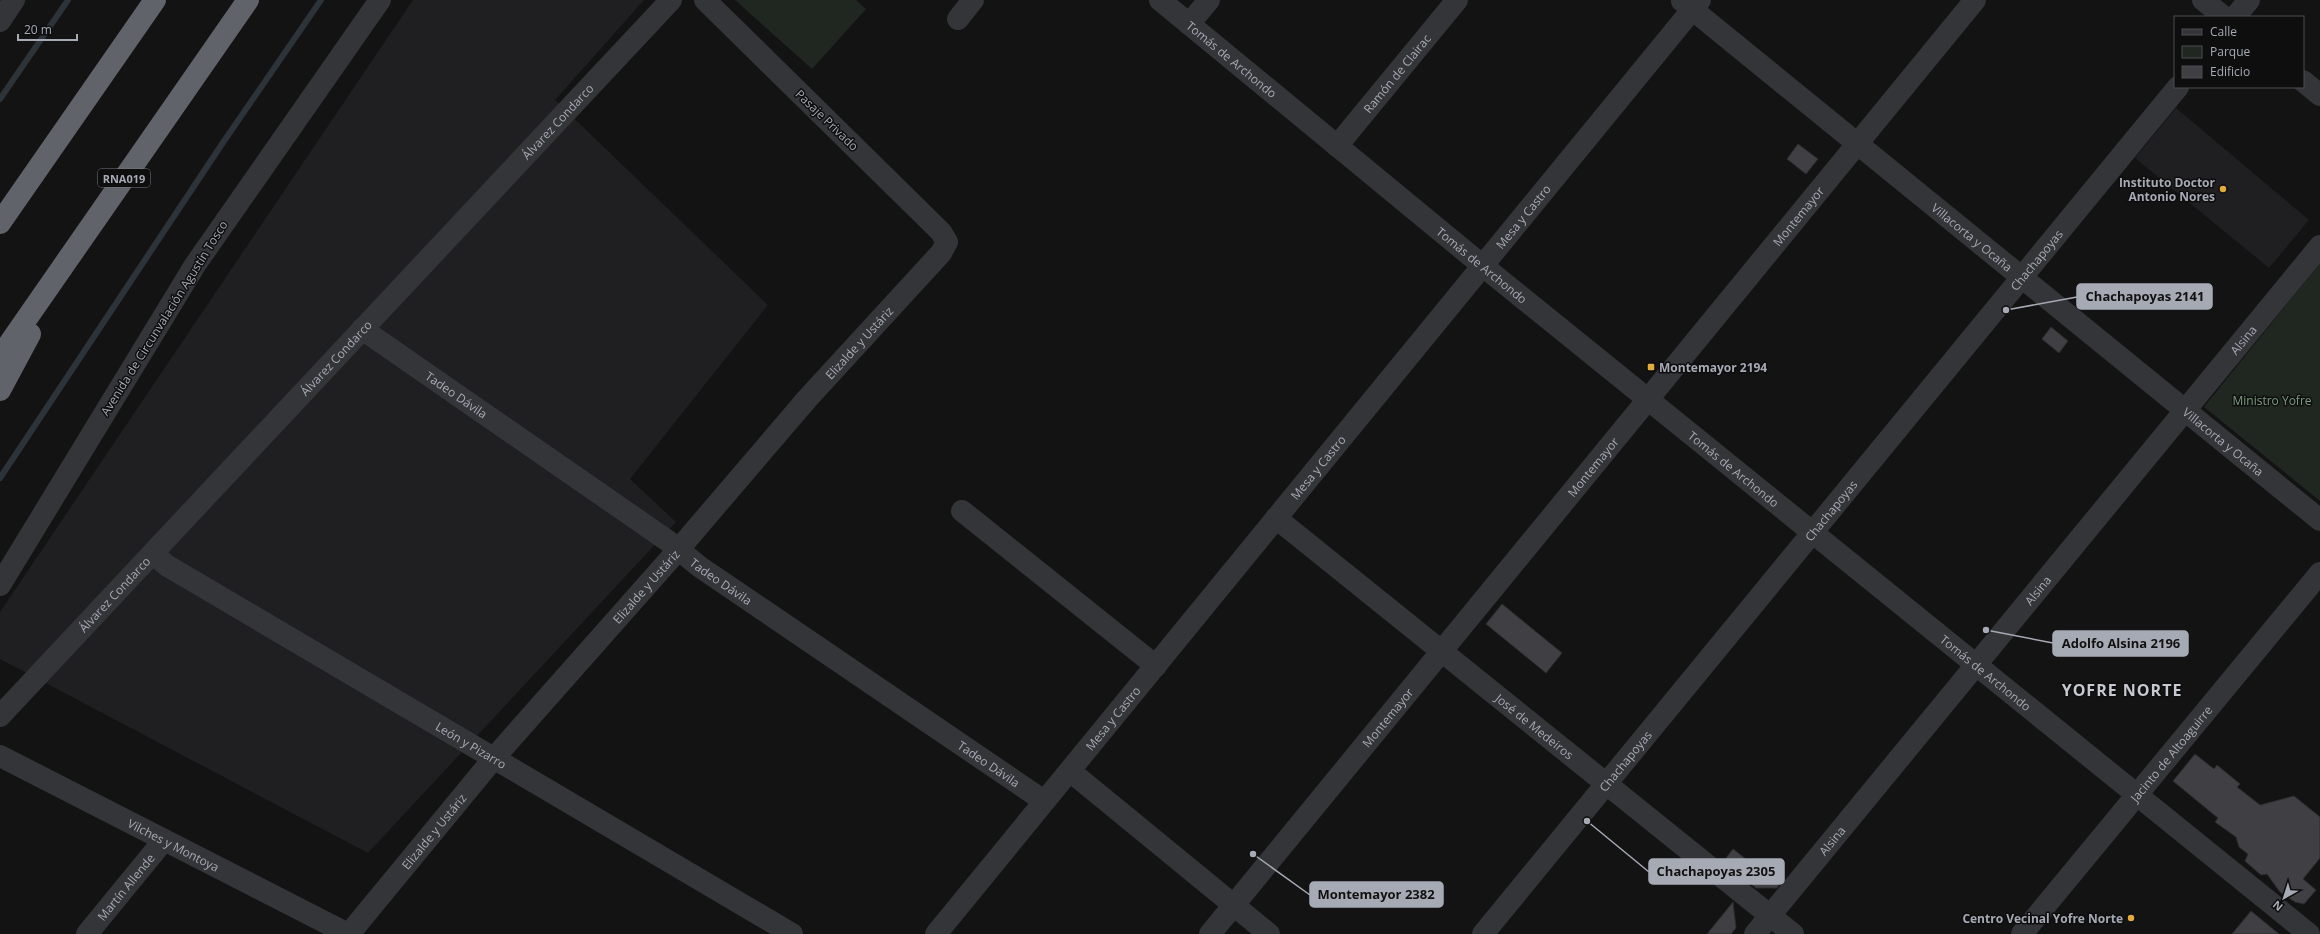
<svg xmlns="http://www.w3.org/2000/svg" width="2320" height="934" viewBox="0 0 2320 934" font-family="'Open Sans',sans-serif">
<rect width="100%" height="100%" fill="#131314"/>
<g fill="#1f1f21">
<path d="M413,0H644L555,100L768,305L630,479L676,522L368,853L0,659V612Z"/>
<path d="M2176,108L2309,220L2269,268L2135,158Z"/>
</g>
<g fill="#1f2720">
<path d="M735,0H856L866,9L812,69Z"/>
<path d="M2320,263V501L2204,407Z"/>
</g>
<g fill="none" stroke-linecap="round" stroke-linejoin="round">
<g stroke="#2c3339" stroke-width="6">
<path d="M0,99L68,0"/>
<path d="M0,478L222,144L321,0"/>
</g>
</g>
<g fill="#404044" stroke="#2d2d30">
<path d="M1798,144L1818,159L1806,174L1787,159Z"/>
<path d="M2051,327L2068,341L2059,353L2042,339Z"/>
<path d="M1502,604L1562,653L1546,673L1486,624Z"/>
<path d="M2195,754L2214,769L2217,765L2240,784L2237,787L2260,805L2294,796L2320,817V858L2303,879L2316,890L2304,904L2295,902L2280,892L2267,874L2261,875L2245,861L2248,854L2239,847L2236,837L2215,822L2218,818L2173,781Z"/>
<path d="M1733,849L1779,885L1777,888H1756L1723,862Z"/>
<path d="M1733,902L1736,928L1731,934H1707Z"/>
<path d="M2251,911L2279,934H2232Z"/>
</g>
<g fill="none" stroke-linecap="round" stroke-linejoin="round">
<g stroke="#343539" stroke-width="22">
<path id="s1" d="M1160,0L1483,266L2309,934"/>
<path d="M2203,0L2224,17"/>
<path id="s2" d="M1682,1L2320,520"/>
<path d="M2235,17L2249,0"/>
<path d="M958,19L973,0"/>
<path d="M0,21L14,0"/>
<path d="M1189,24L1209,0"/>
<path d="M2303,81L2320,95"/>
<path id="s3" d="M1337,146L1457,0"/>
<path id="s4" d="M362,329L668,541L700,567L1044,801"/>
<path d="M962,511L1156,666"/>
<path id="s5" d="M1276,518L1793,934"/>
<path id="s6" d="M153,553L166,565L792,934"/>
<path d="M0,585L195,265L380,0"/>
<path id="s7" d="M0,716L671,0"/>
<path id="s8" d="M0,756L348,934"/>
<path d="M1070,771L1269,934"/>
<path id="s9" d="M87,934L164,840"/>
<path id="s10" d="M349,934L494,758L678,550L807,399L941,253L947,242L941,232L705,0"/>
<path id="s11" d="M936,934L1700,0"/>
<path id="s12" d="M1210,934L1975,0"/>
<path id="s13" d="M1483,934L2178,87"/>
<path id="s14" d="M1755,934L2320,246"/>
<path id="s15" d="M2022,934L2320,573"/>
</g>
<g stroke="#61636a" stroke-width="22">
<path d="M0,223L155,0"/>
<path d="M0,357L248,0"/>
<path d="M0,390L30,334"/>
</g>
</g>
<g fill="#e3ab3c" stroke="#0e0e0f" stroke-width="1.5">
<circle cx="2223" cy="189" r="4"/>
<rect x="1647" y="363" width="8" height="8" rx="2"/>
<circle cx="2131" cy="918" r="4"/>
</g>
<g text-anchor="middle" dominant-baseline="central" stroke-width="3" stroke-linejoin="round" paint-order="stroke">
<rect fill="#0e0e0f" stroke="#787b82" stroke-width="1" x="98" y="169" width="52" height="18" rx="3"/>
<g font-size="11" font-weight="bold" fill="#a6aab4">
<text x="124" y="178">RNA019</text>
</g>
<g font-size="12" fill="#a6aab4" stroke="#0e0e0f">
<text stroke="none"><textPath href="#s1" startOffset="93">Tomás de Archondo</textPath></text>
<text stroke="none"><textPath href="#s3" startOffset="94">Ramón de Clairac</textPath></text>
<text transform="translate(827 120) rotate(44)">Pasaje Privado</text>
<text stroke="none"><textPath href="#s7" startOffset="815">Álvarez Condarco</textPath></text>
<text stroke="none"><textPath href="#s11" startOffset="927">Mesa y Castro</textPath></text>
<text stroke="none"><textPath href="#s12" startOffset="928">Montemayor</textPath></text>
<text stroke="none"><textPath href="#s2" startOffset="374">Villacorta y Ocaña</textPath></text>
<text stroke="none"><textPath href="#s13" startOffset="872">Chachapoyas</textPath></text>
<text stroke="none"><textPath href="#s1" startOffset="417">Tomás de Archondo</textPath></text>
<text transform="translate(164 318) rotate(-58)">Avenida de Circunvalación Agustín Tosco</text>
<text stroke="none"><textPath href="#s14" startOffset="769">Alsina</textPath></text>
<text stroke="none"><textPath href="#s10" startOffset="781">Elizalde y Ustáriz</textPath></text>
<text stroke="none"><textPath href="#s7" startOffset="491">Álvarez Condarco</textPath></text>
<text stroke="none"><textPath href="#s4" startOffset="115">Tadeo Dávila</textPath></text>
<text stroke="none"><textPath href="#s2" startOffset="698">Villacorta y Ocaña</textPath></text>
<text stroke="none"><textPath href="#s11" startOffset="603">Mesa y Castro</textPath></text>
<text stroke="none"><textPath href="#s12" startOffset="604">Montemayor</textPath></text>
<text stroke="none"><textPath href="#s1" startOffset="741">Tomás de Archondo</textPath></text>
<text stroke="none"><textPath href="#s13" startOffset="548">Chachapoyas</textPath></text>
<text stroke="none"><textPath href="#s4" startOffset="439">Tadeo Dávila</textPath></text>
<text stroke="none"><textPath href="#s10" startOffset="457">Elizalde y Ustáriz</textPath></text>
<text stroke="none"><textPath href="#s14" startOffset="445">Alsina</textPath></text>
<text stroke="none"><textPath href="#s7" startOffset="167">Álvarez Condarco</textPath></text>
<text stroke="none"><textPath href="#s1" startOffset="1065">Tomás de Archondo</textPath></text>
<text stroke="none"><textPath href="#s12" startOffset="280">Montemayor</textPath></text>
<text stroke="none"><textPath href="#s11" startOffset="279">Mesa y Castro</textPath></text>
<text stroke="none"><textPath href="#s5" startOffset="332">José de Medeiros</textPath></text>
<text stroke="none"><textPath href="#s6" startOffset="372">León y Pizarro</textPath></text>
<text stroke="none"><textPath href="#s15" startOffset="234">Jacinto de Altoaguirre</textPath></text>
<text stroke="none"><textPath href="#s13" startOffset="224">Chachapoyas</textPath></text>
<text stroke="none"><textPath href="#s4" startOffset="763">Tadeo Dávila</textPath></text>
<text stroke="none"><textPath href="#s10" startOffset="133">Elizalde y Ustáriz</textPath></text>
<text stroke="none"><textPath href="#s14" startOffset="121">Alsina</textPath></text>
<text stroke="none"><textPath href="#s8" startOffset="195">Vilches y Montoya</textPath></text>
<text stroke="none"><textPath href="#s9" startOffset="61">Martín Allende</textPath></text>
</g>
<g font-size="12" font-weight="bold" fill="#a6aab4" stroke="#0e0e0f" text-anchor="end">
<text x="2215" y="182">Instituto Doctor<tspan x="2215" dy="14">Antonio Nores</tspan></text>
<text x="1659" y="367" text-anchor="start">Montemayor 2194</text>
<text x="2123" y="918">Centro Vecinal Yofre Norte</text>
</g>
<g font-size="12" fill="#7e9d80" stroke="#0e0e0f">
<text x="2272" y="400">Ministro Yofre</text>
</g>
<g font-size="16" font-weight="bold" letter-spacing="1" fill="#c6c9d0" stroke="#0e0e0f">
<text x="2122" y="690">YOFRE NORTE</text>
</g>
</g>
<path fill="none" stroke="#a6aab4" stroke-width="1.5" d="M2006 310L2077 297M1986 630L2053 643M1587 821L1649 872M1253 854L1310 895"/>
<g fill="#a6aab4" stroke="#0e0e0f" stroke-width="1.5">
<circle cx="2006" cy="310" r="4"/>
<circle cx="1986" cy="630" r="4"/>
<circle cx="1587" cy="821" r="4"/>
<circle cx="1253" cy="854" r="4"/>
</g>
<g fill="#a6aab4" stroke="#a6aab4" stroke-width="1.5">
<rect x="2077" y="284" width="135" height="25" rx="4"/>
<rect x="2053" y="631" width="135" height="25" rx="4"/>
<rect x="1649" y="859" width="135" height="25" rx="4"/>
<rect x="1310" y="882" width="133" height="25" rx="4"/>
</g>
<g font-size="13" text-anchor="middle" font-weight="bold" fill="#111">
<text x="2145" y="301">Chachapoyas 2141</text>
<text x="2121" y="648">Adolfo Alsina 2196</text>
<text x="1716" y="876">Chachapoyas 2305</text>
<text x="1376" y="899">Montemayor 2382</text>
</g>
<rect x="2174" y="16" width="130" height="72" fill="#0e0e0f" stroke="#4b4c51"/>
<rect x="2182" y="29" width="20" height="6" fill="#343539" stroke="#4b4c51"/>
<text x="2210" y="36" font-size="12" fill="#a6aab4">Calle</text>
<rect x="2182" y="46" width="20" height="12" fill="#1f2720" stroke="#4b4c51"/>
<text x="2210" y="56" font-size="12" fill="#a6aab4">Parque</text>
<rect x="2182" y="66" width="20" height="12" fill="#404044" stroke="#4b4c51"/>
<text x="2210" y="76" font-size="12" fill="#a6aab4">Edificio</text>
<g transform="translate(2284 898) rotate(219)" stroke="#0e0e0f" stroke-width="3" paint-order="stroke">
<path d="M0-3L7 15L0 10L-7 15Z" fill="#a6aab4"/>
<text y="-6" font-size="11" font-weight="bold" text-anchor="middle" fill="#a6aab4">N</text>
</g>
<path d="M18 34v6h59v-6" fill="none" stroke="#a6aab4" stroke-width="2"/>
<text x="24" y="34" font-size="12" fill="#a6aab4" stroke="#0e0e0f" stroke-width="3" paint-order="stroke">20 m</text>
</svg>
